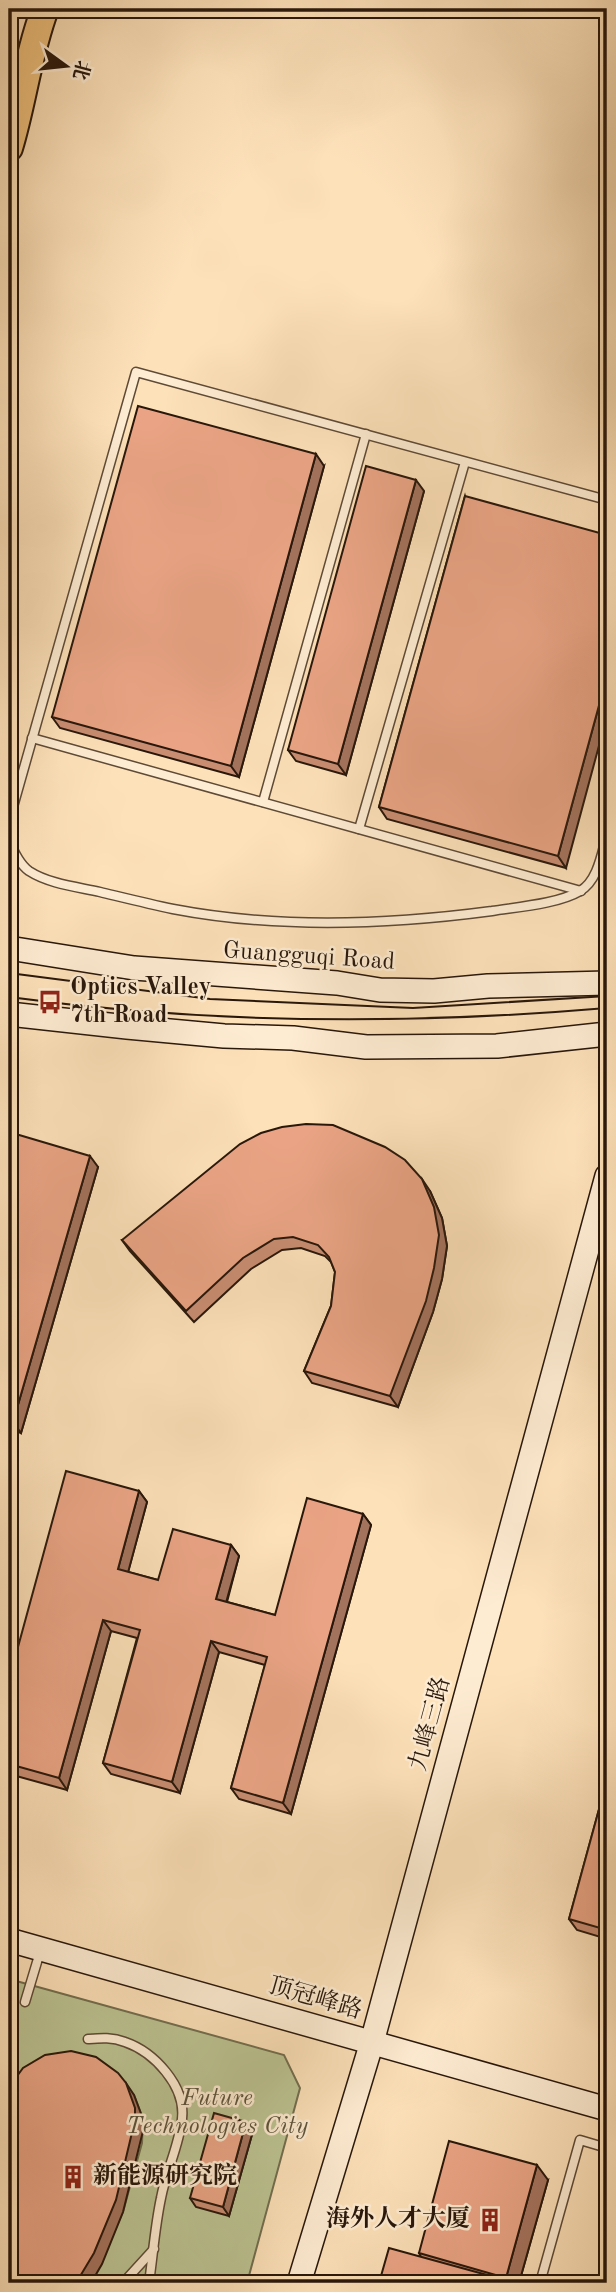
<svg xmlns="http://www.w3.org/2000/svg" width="616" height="2292" viewBox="0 0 616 2292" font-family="'Old Standard TT','Noto Serif SC',serif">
<rect width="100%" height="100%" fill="#fde1b9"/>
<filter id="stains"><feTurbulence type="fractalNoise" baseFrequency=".00286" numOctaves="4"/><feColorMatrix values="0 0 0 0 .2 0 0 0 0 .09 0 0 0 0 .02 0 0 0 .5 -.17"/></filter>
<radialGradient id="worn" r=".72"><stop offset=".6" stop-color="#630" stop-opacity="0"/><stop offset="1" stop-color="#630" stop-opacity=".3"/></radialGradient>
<path fill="#bcc392" stroke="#726d4e" stroke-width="2" d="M9,1979L284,2055L300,2088L247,2283H92L123,2212L142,2143L143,2119L134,2095L9,2119Z"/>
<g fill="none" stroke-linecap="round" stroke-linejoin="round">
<g stroke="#5e4a36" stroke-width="11">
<g id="lane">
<path d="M32,738L581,891"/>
<path d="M263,802L366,434"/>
<path d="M9,821L136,372L607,500"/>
<path d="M359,829L465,462"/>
<path d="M9,840C13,850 19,864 29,871C49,884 78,887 100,892C125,898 149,904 173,909C277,929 387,925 492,911C517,907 558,904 580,891C598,881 602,852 607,835"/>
<path d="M25,2002L40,1952"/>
<path d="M88,2039C101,2038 112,2037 125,2042C154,2052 186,2086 182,2119C179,2146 166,2171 161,2198C155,2226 153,2255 149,2283"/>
<path d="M123,2283L154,2249"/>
<path d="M540,2283L580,2140L607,2148"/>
</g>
</g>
<g stroke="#29170b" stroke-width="26">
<g id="secondary">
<path d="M9,948L134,968L337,983L380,990L434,991L488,986L607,983"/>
<path d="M9,1014L127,1027L224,1036L293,1038L366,1047L497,1046L607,1034"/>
<path d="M9,1940L607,2109"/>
<path d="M299,2283L372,2042L607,1176"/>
</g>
</g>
<g stroke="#29170b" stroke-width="30">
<path id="primary" d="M9,148C23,102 28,54 45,9"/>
</g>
<use href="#lane" stroke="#feecd2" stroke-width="8"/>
<use href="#secondary" stroke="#feecd2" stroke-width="23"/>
<use href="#primary" stroke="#eec07c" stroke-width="26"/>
<g stroke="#29170b" stroke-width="2">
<path d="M9,973L210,999L413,1008L607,996"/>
<path d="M9,997C207,1024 408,1025 607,1008"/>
</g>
</g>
<g fill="#c98d72" stroke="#29170b" stroke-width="2">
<path d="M324,466L239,777L60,728L52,717Z"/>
<path d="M424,491L346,775L296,761L288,750Z"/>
<path d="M465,496L566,868L387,819L379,807Z"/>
<path d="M9,1132L98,1167L21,1433L9,1429Z"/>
<path d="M430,1191L442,1218L447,1246L442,1279L433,1312L398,1407L312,1383L304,1371L331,1306L335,1272L331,1262L325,1256L301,1248L282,1250L251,1269L194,1322L130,1251L122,1240Z"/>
<path d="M139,1491L147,1502L128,1572L158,1580L231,1545L239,1556L227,1602L275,1615L363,1514L371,1525L291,1814L239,1799L231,1788L265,1665L219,1652L180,1793L111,1774L103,1763L137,1638L111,1631L67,1790L9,1774V1680Z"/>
<path d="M607,1780V1939L577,1930L569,1919Z"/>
<path d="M253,2131L229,2216L196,2207L190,2198Z"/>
<path d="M548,2180L519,2283H379L421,2257L419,2253Z"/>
</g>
<g fill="#a4735d" stroke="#29170b" stroke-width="2">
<path d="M316,454L324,466L239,777L231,766Z"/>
<path d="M416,480L424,491L346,775L338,764Z"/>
<path d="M607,676V716L566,868L558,856Z"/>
<path d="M90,1156L98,1167L21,1433L13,1422Z"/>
<path d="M422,1179L430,1191L442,1218L447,1246L442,1279L433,1312L398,1407L390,1396Z"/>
<path d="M139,1491L147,1502L126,1580L118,1569Z"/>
<path d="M363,1514L371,1525L291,1814L283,1803Z"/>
<path d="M231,1545L239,1556L224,1610L216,1599Z"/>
<path d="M103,1620L111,1631L67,1790L59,1778Z"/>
<path d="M211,1641L219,1652L180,1793L172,1782Z"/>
<path d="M126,2083L134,2095L143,2119V2131L123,2212L102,2264L91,2283H76Z"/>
<path d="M246,2122L253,2131L229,2216L223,2207Z"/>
<path d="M537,2165L548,2180L519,2283H510L506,2278Z"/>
</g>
<g fill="#eaa485" stroke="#29170b" stroke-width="2">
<path d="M138,406L316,454L231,766L52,717Z"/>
<path d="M366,466L416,480L338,764L288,750Z"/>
<path d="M465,496L607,535V676L558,856L379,807Z"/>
<path d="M306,1124L333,1125L385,1147L405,1160L422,1179L434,1207L439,1235L434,1268L426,1301L390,1396L304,1371L331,1306L335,1272L329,1257L318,1245L293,1237L274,1239L243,1258L186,1311L122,1240L240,1144L261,1133L282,1127Z"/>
<path d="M9,1132L90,1156L13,1422L9,1420Z"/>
<path d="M66,1471L139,1491L118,1569L158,1580L173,1529L231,1545L216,1599L275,1615L307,1498L363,1514L283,1803L231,1788L267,1657L211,1641L172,1782L103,1763L140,1630L103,1620L59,1778L9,1764V1680Z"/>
<path d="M607,1780V1930L569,1919Z"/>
<path d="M71,2051L96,2057L118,2073L126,2083L135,2108V2120L116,2200L94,2253L76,2283H9V2087L23,2068L45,2055Z"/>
<path d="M214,2113L246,2122L223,2207L190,2198Z"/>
<path d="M449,2141L537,2165L506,2278L419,2253Z"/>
<path d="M389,2248L509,2281V2283H379Z"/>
</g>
<defs>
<g id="bus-bare" transform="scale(1.89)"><path d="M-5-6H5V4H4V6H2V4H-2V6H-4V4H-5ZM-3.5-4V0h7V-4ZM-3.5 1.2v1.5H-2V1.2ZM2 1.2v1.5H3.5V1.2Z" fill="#8f2418" stroke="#feecd2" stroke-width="2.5" paint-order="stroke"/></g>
<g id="building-bare" transform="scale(1.89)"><path d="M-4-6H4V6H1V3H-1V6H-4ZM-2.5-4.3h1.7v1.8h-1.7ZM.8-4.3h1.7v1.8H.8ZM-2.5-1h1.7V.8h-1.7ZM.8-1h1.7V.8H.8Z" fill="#8f2418" stroke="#feecd2" stroke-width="2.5" paint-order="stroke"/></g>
</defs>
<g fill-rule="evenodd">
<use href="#bus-bare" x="50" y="1002"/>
<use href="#building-bare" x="73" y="2177"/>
<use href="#building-bare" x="490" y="2220"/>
</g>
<g text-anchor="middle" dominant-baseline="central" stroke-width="5" stroke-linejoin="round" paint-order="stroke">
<g font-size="24" fill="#29170b" stroke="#feecd2">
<text transform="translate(309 957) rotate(4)">Guangguqi Road</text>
<text transform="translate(431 1724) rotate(-75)">九峰三路</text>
<text transform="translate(315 1999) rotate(16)">顶冠峰路</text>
</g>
<g font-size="24" font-weight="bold" fill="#29170b" stroke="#feecd2" text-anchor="start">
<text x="70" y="988">Optics Valley<tspan x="70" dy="28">7th Road</tspan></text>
<text x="93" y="2177">新能源研究院</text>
<text x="470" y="2220" text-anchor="end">海外人才大厦</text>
</g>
<g font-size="24" font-style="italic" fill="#5c533a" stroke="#feecd2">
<text x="217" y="2099">Future<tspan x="217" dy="28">Technologies City</tspan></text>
</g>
</g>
<rect width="616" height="2292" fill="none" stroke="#fde1b9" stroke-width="35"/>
<rect x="10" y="10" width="595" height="2271" fill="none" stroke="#29170b" stroke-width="3.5"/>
<rect x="18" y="18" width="581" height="2257" fill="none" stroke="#29170b" stroke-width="2"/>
<g transform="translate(66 66) rotate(105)" stroke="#feecd2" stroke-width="5" paint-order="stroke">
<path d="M0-5L12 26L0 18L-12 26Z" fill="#29170b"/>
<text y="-10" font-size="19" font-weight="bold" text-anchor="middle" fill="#29170b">北</text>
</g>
<rect width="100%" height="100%" filter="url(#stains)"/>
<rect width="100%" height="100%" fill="url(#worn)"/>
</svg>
